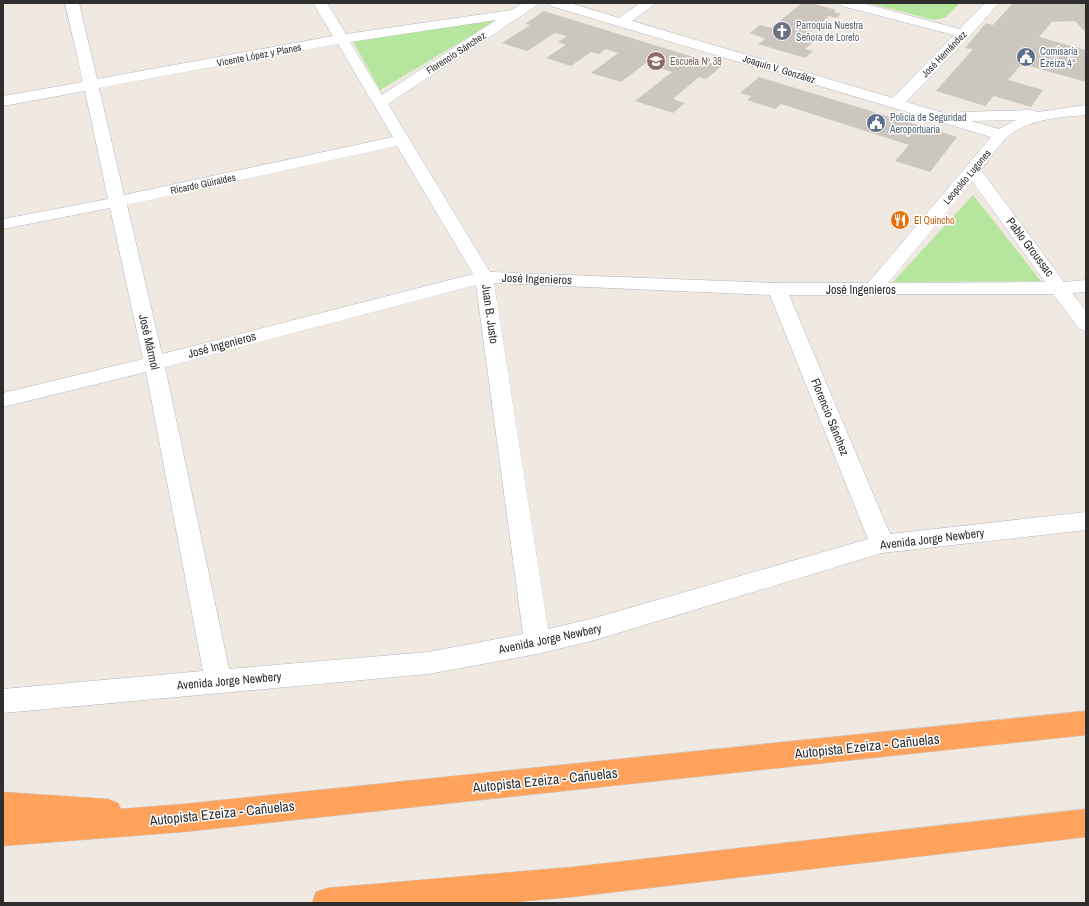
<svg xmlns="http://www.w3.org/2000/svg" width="1089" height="906" viewBox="0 0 1089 906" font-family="'Archivo Narrow',sans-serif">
<rect width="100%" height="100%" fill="#efe9e1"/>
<g fill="#b6e59e">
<path d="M868,3H960L946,17L934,20Z"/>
<path d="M499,19L380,90L353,41Z"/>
<path d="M973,195L1041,281L893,282Z"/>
</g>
<g fill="#cbc7bf">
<path d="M802,3H811L836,10L834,12L841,14L836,18L829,16L804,38L814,41L805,49L813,51L805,58L758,44L765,39L750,33L760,25L771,28Z"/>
<path d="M1013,3H1084L1086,5V33L1075,21L1052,22L1039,37L1086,50V82L1022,64L1008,80L1043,90L1031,107L994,96L985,106L936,91L973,49L965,48L986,23L993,25Z"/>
<path d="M544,11L722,66L706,79L699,77L673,99L685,103L673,113L635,101L672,72L646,63L621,82L591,73L618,53L605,49L599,54L591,52L571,66L546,58L566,45L558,42L567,36L555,33L527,51L502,43L530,25L525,24Z"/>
<path d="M759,77L957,137L930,172L895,161L909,145L781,104L775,109L747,100L751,96L740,93Z"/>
</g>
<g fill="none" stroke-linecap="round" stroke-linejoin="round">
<g stroke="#b4b7c1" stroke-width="1">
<path id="minor" d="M65,3H79L97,79L333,36L313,3H327L346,34L512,10L522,3H538L536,6L388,104L490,272L777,283H868L991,137L551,6L549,3H570L619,18L640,3H656L632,21L893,98L954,35L842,6L840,3H862L960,29L985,3H999L969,37L906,102L954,116L956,114L961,112L1032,110L1038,112L1086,105V115C1059,117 1028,119 1006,138C997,147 989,160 981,170L1064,282L1086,280V292L1072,293L1086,311V331L1079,329L1053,294H877L872,296L867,295H789L890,534L1086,512V530L882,553L595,640L537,654L428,674L3,713V689L203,671L146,372L3,407V393L143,359L110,208L3,229V219L108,199L85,91L3,106V96L83,82ZM496,20L382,95L350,42ZM338,44L393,137L124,195L99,88ZM1016,120L999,129L971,121ZM397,146L473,274L162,354L127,205ZM972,181L1045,282L888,283ZM494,283L770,295L868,539L595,618L548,629ZM476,285L523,634L428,652L229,669L165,367Z"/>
</g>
<g stroke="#c9c9c9" stroke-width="1">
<g id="highway">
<path d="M1086,711V735L183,832L3,846V792L108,799L118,803L121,809L183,804Z"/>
<path d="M1086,809V837L572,897L506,903H312L316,892L327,888L572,867Z"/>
</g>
</g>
<use href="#minor" fill="#fff" fill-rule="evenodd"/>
<use href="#highway" fill="#ffa35c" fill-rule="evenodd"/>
</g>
<defs>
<g id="church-disc" transform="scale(1)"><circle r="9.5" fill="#6b7280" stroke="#fff"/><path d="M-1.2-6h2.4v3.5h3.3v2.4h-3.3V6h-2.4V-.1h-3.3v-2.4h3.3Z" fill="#fff"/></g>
<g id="civic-disc" transform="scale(1)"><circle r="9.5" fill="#5c6f8a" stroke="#fff"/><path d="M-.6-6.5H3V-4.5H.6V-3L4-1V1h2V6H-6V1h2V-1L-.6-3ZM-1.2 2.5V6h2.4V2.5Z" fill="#fff"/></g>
<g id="school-disc" transform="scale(1)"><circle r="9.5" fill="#8d6e63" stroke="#fff"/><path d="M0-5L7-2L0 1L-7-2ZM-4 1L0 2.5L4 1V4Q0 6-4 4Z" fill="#fff"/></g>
<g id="restaurant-disc" transform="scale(1)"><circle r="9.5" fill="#e8710a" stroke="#fff"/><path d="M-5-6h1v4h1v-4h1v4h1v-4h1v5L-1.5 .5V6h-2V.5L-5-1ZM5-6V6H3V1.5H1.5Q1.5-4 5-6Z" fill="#fff"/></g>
</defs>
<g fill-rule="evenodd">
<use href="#church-disc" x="782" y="31"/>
<use href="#civic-disc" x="1026" y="57"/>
<use href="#school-disc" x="656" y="61"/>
<use href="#civic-disc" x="876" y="123"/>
<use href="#restaurant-disc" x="900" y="220"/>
</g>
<g text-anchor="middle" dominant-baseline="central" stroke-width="3" stroke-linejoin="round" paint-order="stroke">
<g font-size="10" fill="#5b616d" stroke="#fff" text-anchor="start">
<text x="796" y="25">Parroquia Nuestra<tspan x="796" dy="12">Señora de Loreto</tspan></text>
</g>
<g font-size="10" fill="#4e5e75" stroke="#fff" text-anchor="start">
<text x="1040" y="51">Comisaría<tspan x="1040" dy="12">Ezeiza 4°</tspan></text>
<text x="890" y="117">Policía de Seguridad<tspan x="890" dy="12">Aeroportuaria</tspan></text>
</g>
<g font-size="10" fill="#2e2e2e" stroke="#fff">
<text transform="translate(456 53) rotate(-33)">Florencio Sánchez</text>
<text transform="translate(944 54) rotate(-46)">José Hernández</text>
<text transform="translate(259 55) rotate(-11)">Vicente López y Planes</text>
<text transform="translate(779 69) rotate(17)">Joaquín V. González</text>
<text transform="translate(967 177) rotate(-50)">Leopoldo Lugones</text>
<text transform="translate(203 184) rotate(-12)">Ricardo Güiraldes</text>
</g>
<g font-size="10" fill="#785e54" stroke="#fff" text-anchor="start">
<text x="670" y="61">Escuela Nº 38</text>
</g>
<g font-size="10" fill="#c56008" stroke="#fff" text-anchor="start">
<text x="914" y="220">El Quincho</text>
</g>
<g font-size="12" fill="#2e2e2e" stroke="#fff">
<text transform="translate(1030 247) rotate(53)">Pablo Groussac</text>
<text transform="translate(537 279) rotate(2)">José Ingenieros</text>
<text x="861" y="290">José Ingenieros</text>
<text transform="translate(490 314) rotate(82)">Juan B. Justo</text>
<text transform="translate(149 342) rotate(77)">José Mármol</text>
<text transform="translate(222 345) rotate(-15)">José Ingenieros</text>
<text transform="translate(830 417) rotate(68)">Florencio Sánchez</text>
<text transform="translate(932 539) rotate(-7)">Avenida Jorge Newbery</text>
<text transform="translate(550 639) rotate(-12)">Avenida Jorge Newbery</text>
<text transform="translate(229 681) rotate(-5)">Avenida Jorge Newbery</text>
</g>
<g font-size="14" fill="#2e2e2e" stroke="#fff">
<text transform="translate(867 746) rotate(-6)">Autopista Ezeiza - Cañuelas</text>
<text transform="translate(545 780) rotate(-6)">Autopista Ezeiza - Cañuelas</text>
<text transform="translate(222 813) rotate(-6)">Autopista Ezeiza - Cañuelas</text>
</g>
</g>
<rect width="1089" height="906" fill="none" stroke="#2e2e2e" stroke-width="8"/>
</svg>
